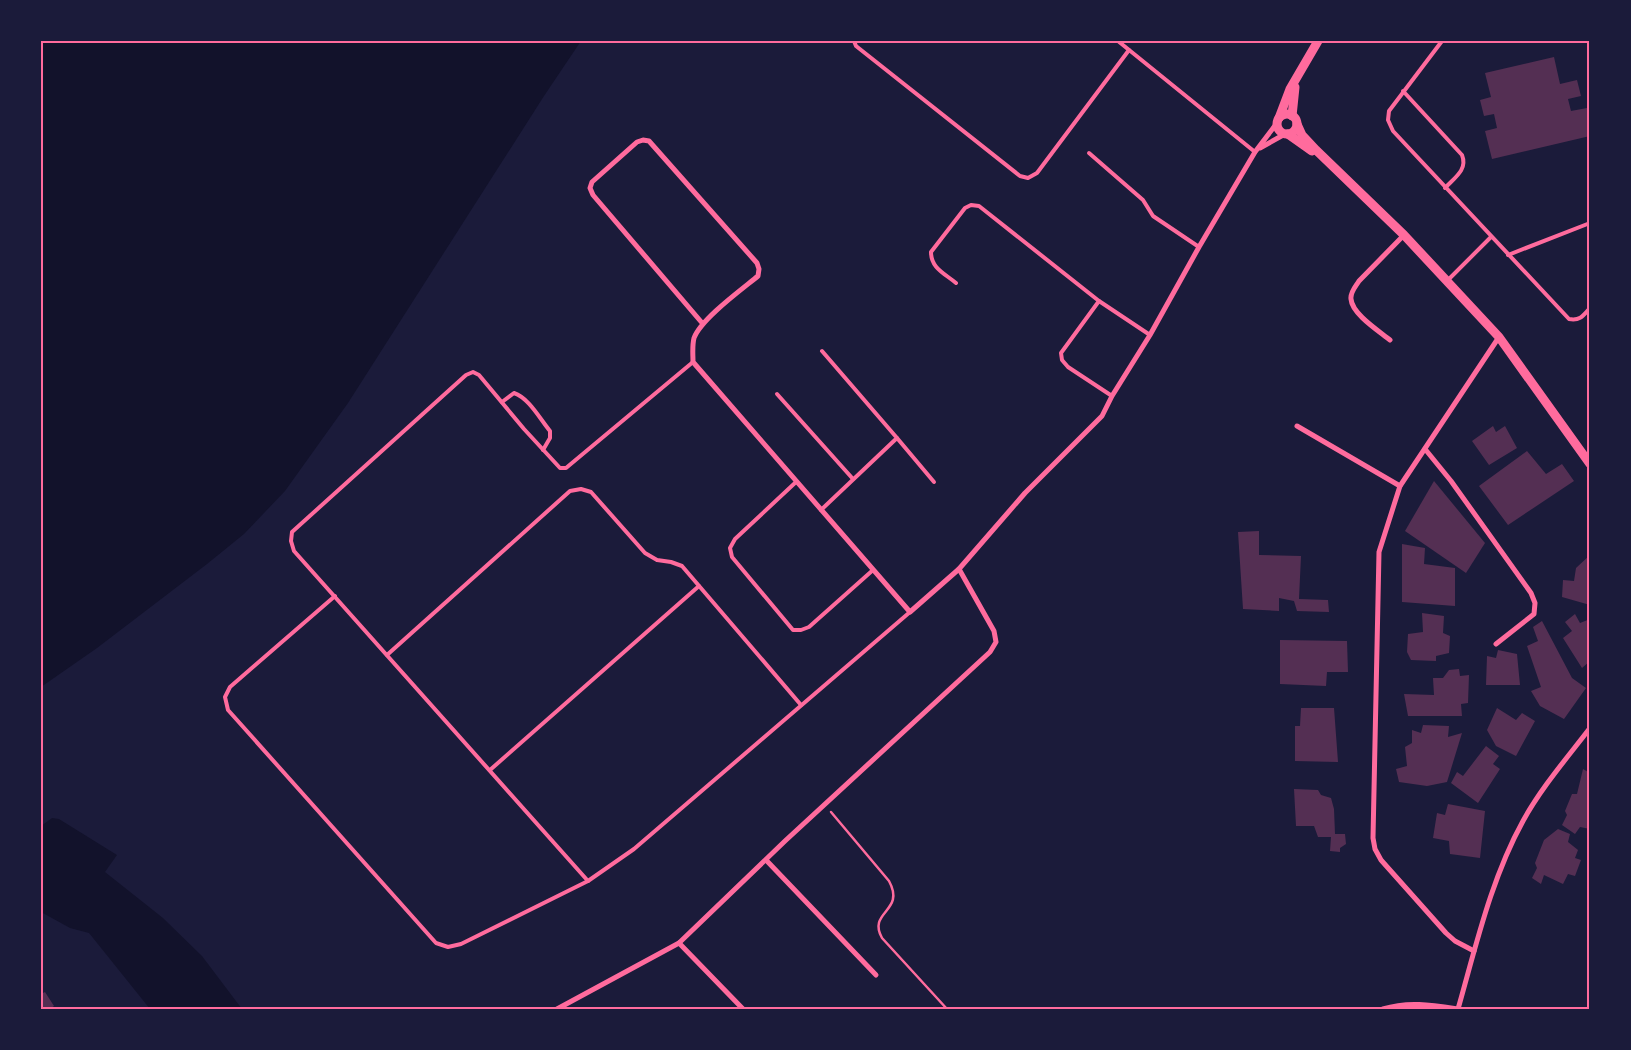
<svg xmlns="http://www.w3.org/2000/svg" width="1631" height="1050" viewBox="0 0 1631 1050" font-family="Jost,sans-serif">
<rect width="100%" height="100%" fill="#1b1b3a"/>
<g fill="#12122b">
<path d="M41,41H581L544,96L348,403L285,491L244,534L207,564L97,648L41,687Z"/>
<path d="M52,818L59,819L117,855L105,872L163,918L202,956L242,1009H150L89,933L70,928L41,912V826Z"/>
</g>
<g fill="#542f53">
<path d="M1554,57L1560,84L1577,80L1581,96L1568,99L1571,111L1587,108L1590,118V136L1492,159L1485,131L1497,128L1494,114L1484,116L1480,100L1491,97L1485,73Z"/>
<path d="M1493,426L1496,432L1505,426L1517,448L1489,465L1472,441Z"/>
<path d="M1527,451L1546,474L1562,464L1574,481L1508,525L1479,486Z"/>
<path d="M1434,481L1485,543L1466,573L1405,531Z"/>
<path d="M1259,531V555L1301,556L1299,599L1328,600L1329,612L1297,611L1294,601L1279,598V611L1243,609L1238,532Z"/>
<path d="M1402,544L1425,548L1424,564L1455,568V606L1402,602Z"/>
<path d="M1590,555V605L1562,597L1563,580L1574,581L1576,568Z"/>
<path d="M1422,613L1444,616L1443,633L1450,636L1449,653L1436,656V661L1411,660L1407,652L1408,634L1423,632Z"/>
<path d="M1575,614L1580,623L1590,619V661L1582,668L1563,638L1572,631L1565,622Z"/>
<path d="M1542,621L1572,678L1586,688L1564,719L1540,706L1531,691L1541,687L1527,646L1538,641L1533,627Z"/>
<path d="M1280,640L1347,641L1348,672H1327L1326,686L1280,684Z"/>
<path d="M1498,650L1517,654L1520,685H1486L1487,656L1496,658Z"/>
<path d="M1459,669L1460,676L1469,675L1468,703L1461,704L1462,716H1408L1404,694L1434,695L1433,678H1443L1449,670Z"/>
<path d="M1301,708H1334L1338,762L1295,761V726H1300Z"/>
<path d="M1497,708L1516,720L1522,713L1535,721L1516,756L1496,746L1487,730Z"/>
<path d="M1423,725L1449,726L1448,737L1462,733L1447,782L1427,786L1399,782L1396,769L1407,766L1405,747L1412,743V730L1421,733Z"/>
<path d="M1486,746L1499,756L1493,764L1500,769L1478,803L1451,783L1457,772L1463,776Z"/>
<path d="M1583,769L1590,773V829L1580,827L1575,834L1562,825L1567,815L1565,811L1572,794H1577Z"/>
<path d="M1294,789L1318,790L1321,795L1331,798L1334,809L1335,834H1345L1346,844L1340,848V852L1330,851L1331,837H1318L1314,826H1296Z"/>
<path d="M1448,804L1485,811L1480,858L1450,854L1449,841L1433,838L1437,813L1445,815Z"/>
<path d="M1558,829L1570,834L1568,842L1578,850L1575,858L1581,860L1575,876L1568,874L1563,884L1544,875L1541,884L1532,878L1537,868L1535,863L1544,840Z"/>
<path d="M45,992L54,1006L50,1009H41V994Z"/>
</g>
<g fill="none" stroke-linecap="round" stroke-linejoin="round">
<path stroke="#ff6b9d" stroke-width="2.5" d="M831,812L889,881C906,912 867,911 882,938L947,1009"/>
<g stroke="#ff6b9d" stroke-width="4">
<path d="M854,41L856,46L1020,176L1028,178L1037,173L1129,50"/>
<path d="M1118,41L1255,152"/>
<path d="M1442,41L1389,111L1388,120L1393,131L1569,319C1580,321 1583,316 1590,308"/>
<path d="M1403,91L1462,155C1468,170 1454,178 1445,188"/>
<path d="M1089,153L1143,200L1153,216L1199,247"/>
<path d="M1508,255L1590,223"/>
<path d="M1447,281L1491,237"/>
<path d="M956,283C944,273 931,268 931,252L965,208L971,205L979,206L1099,301L1150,335"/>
<path d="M1099,301L1061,353L1062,360L1068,367L1112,396"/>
<path d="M777,394L853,479"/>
<path d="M502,402L514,393C529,398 540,419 550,431V438L543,450"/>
<path d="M897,438L934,482"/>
<path d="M796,482L735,539L730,548L732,557L793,630H801L809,627L873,570"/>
<path d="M821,510L897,438L822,351"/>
<path d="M335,596L230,687L225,697L228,710L436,943L448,947L461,944L588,881L634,849L910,612"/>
<path d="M387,655L570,491L581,489L591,492L645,553L657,560L671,562L682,566L801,705"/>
<path d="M490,770L699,586"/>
<path d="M588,881L294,551L291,541L292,532L466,375L473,372L479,375L524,429L560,468H566L693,362"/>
</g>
<g stroke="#ff6b9d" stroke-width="5">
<path d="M1260,148L1285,134"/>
<path d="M703,324L593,195L590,188L592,182L637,142L643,140L649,141L757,263L759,269L758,276C741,290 701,319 694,338C692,346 693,354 693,362L910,612L959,569L1025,493L1102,416L1112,396L1150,335L1199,247L1255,152L1277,123"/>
<path d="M1390,340C1379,331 1352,314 1351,299C1350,292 1356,286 1359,281L1404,235"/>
<path d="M1297,426L1400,486"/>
<path d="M1425,449L1451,481L1531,593L1535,603L1534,614L1496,644"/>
<path d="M766,860L876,975"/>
<path d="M679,943L743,1009"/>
<path d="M1474,951L1455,941L1446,933L1381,860L1375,849L1373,838L1379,552L1400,486L1499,337"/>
<path d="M557,1009L679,943L785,841L990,652L996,642L994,631L959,569"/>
<path d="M1383,1009C1408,1001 1432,1005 1458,1009"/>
<path d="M1458,1009C1476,946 1491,879 1523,821C1541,788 1567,758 1590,728"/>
</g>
<g stroke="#ff6b9d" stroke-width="9">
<circle cx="1287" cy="124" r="10"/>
<path d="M1292,116L1295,87"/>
<path d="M1279,118L1290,89L1318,41"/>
<path d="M1297,124L1302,135L1316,150L1404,235L1499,337L1590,464"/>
<path d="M1288,134L1312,151"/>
</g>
</g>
<rect width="1631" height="1050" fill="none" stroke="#1b1b3a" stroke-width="85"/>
<rect x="42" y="42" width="1546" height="966" fill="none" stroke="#ff6b9d" stroke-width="2"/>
</svg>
